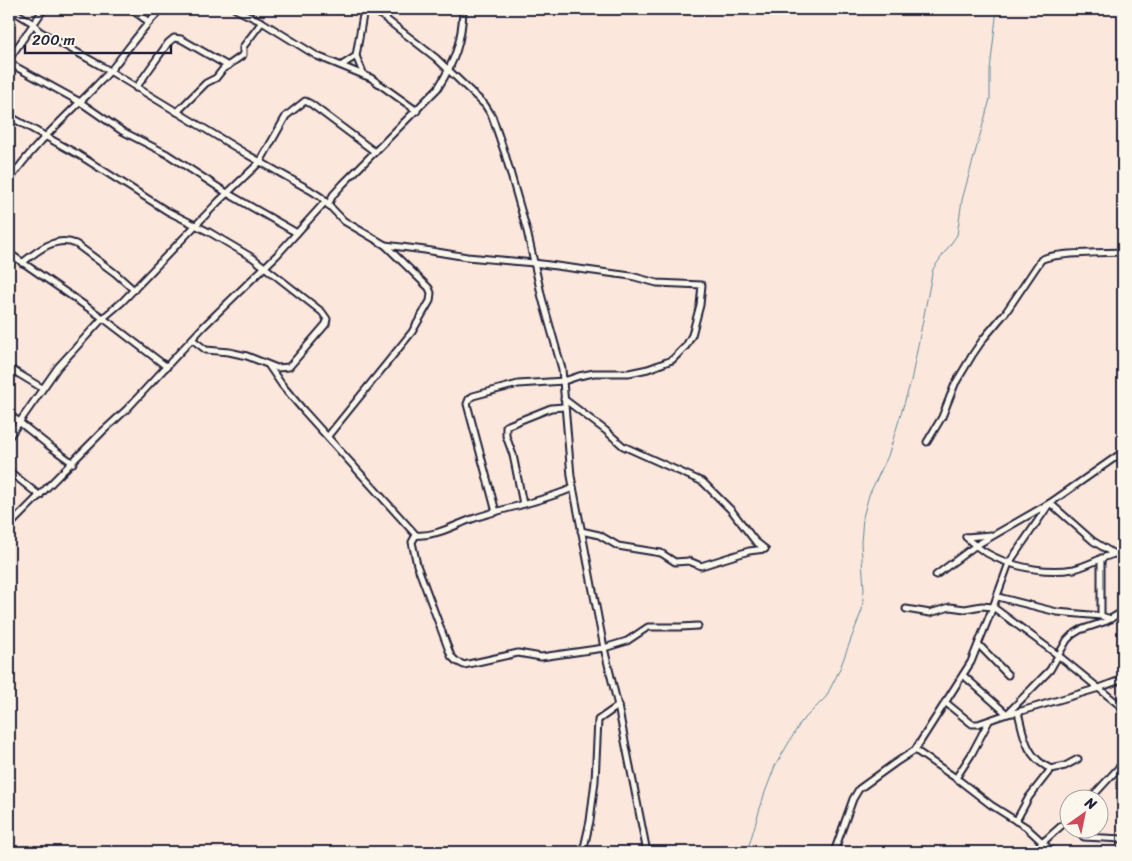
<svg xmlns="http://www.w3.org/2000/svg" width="1132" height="861" viewBox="0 0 1132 861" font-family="Sriracha,sans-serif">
<rect width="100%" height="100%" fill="#fce7dd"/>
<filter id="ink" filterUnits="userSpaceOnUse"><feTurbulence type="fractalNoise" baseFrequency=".02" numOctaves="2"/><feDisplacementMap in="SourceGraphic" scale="10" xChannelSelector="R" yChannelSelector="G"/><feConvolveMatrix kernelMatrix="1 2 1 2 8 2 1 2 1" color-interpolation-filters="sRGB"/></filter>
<g filter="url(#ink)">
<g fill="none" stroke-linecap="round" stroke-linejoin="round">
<path stroke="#5a8a9a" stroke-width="1" d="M747,852L764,795L775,766L801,722L826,697L839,671L862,610L864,589L861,543L863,517L869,495L888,456L911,381L933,269L957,235L962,200L990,99V70L997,9"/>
<g stroke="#22223b" stroke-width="9">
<g id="street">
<path d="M10,9L34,24L39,31L103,67L248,155L310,190L321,197L344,221L385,245L429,288L431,293L430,301L412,332L328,436"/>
<path d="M131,9L149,22"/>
<path d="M235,9L262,22L317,56L371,78L417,111"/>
<path d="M373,9L436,58L485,105L492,116L505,154L527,231L542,298L562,369L571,476L604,648L618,706L647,852"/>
<path d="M9,59L44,9"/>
<path d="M9,63L80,102L122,131L167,154L227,193L297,233"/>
<path d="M342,65L356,56"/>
<path d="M364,75L356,56L364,9"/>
<path d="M136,88L168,43L174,38L181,39L228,66"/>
<path d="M177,112L206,83L216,78L223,69L243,55V47L262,22"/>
<path d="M9,116L79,155L167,211L209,232L253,258L322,312L327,319L326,324L289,367L277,368L247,356L229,352L206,350L193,340"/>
<path d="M9,181C37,139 77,108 110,71C128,50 142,27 162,9"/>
<path d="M328,205L333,195L343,184L438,88C455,61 462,41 463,9"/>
<path d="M385,245L425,250L467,257L534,263L631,276L657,283L702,285L700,305L692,335L686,346L672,360L648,369L629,373H594L579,376L564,381L518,384L473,396L469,399L467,404L496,512"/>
<path d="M9,253L103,318L167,367"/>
<path d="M22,263C37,251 56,235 76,244L115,273L134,290"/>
<path d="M269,366L282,385L304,411L416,535C435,537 455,525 472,519C506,507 539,503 573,488"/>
<path d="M9,368L42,388"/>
<path d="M564,399L605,430L623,446L703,482L732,511L755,541L765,549"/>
<path d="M9,414L48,445L73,463"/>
<path d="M9,437L58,367L103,318L122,302L219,201L260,162L286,116L305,101L311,104L375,152"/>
<path d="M927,442L942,417L955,384L973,354L984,338L1006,312L1041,260C1053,252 1105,253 1123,252"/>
<path d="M1123,452L1050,503L1009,563L993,607L1059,656L1123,708"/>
<path d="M9,471L40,496"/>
<path d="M523,504L513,455L506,436V426L551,408L564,407"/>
<path d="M9,526L102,432L127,409L204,326L277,255L325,202"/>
<path d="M581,531L599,535L618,546L661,553L675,562L689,561L701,566L749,551L765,549"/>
<path d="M416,535L412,542L417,565L451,656L456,661L464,665L518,653L541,657L604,648L627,641L648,627H681L698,626"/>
<path d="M966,537C991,563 1038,575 1074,569C1087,566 1100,558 1114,554"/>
<path d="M966,537L991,535"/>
<path d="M1101,558V616"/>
<path d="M936,575L975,546L1050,503L1093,541L1114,554L1123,551"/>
<path d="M998,597L1057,612L1101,616L1111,619"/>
<path d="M979,645L1008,675"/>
<path d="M963,675L1007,714L1050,670L1067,640L1072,635L1080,630L1107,621L1123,611"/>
<path d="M945,702L972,724H978L1007,714L1018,712L1099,688L1123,679"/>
<path d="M1018,712C1024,737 1026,757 1051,769"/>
<path d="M915,750L960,781L991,805L1026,827L1053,852"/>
<path d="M956,778L971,755L989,721"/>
<path d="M1091,798L1123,763"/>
<path d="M1016,821L1029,797L1051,769L1065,766L1078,759"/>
<path d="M1071,828L1084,837L1123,839"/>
<path d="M583,852L590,821L595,781L598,720L618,706"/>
<path d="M834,852L853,799L859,789L895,763L915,750L971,662L993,607L982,606L965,609L950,607L930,613L906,609"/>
<path d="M1032,852L1070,818"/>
</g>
</g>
<use href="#street" stroke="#fbf7ec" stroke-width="5"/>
</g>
</g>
<rect width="1132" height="861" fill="none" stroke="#fbf7ec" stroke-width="30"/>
<rect x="15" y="15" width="1102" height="831" fill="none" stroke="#22223b" stroke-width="2" filter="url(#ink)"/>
<g transform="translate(1084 814) rotate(33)"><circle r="24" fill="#fbf7ec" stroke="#a4a2a5"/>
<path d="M0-4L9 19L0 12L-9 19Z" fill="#d1495b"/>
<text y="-8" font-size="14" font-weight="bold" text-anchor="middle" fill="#22223b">N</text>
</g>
<path d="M25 45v8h146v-8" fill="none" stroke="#22223b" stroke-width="2.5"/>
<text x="32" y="45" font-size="15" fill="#22223b" stroke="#fbf7ec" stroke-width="4" paint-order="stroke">200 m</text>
</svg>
